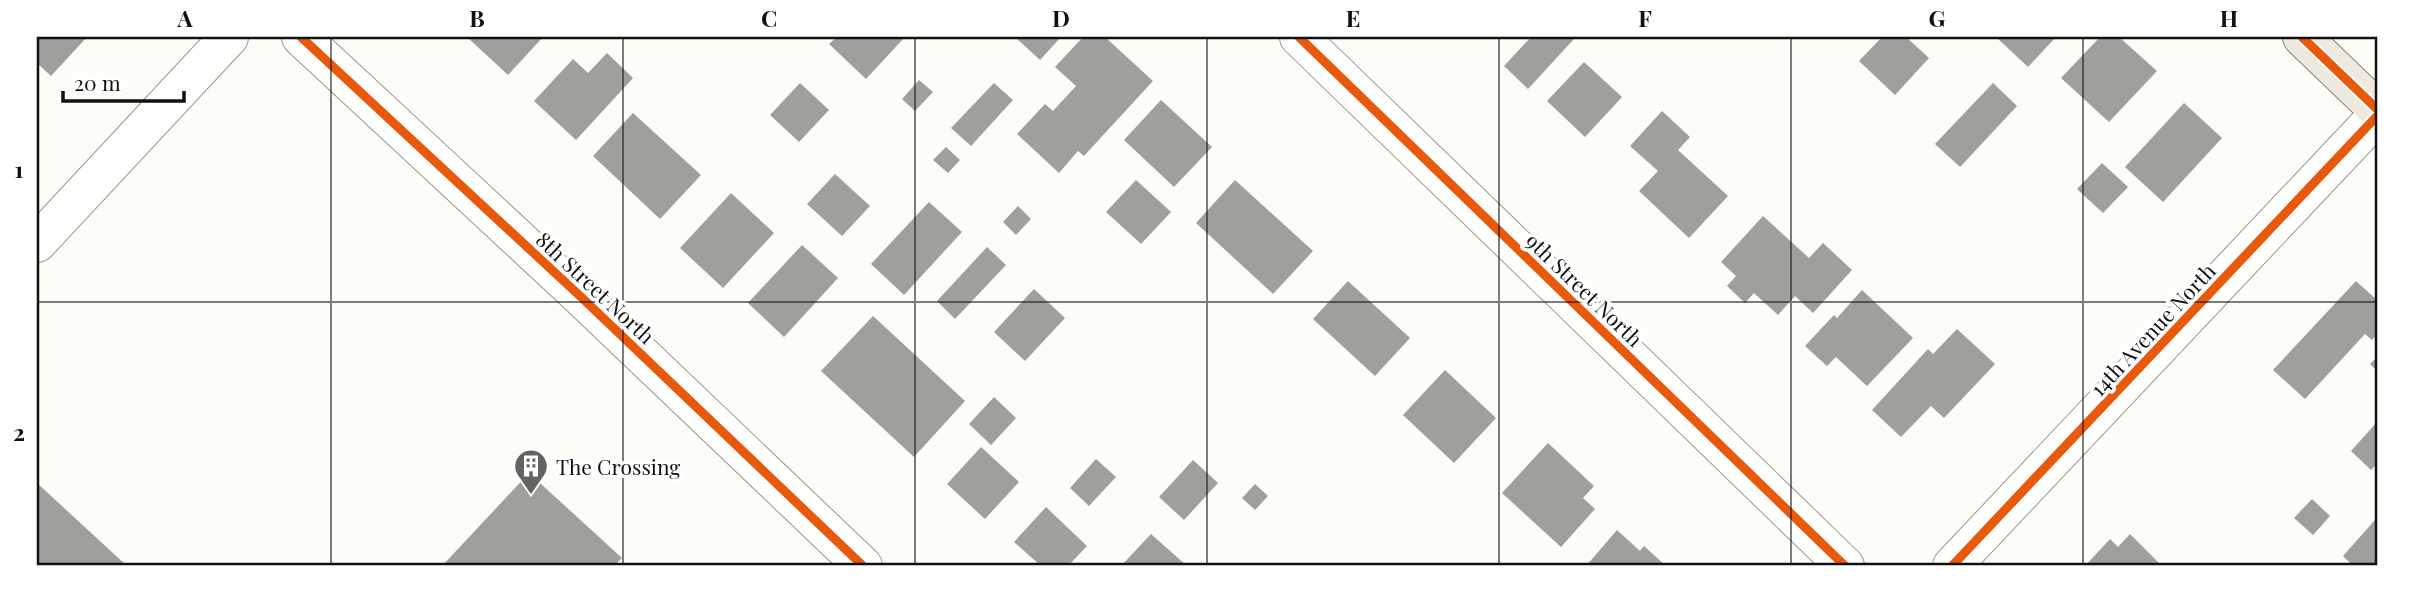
<svg xmlns="http://www.w3.org/2000/svg" width="2414" height="603" viewBox="0 0 2414 603" font-family="'Playfair Display',serif">
<rect width="100%" height="100%" fill="#fdfcf7"/>
<g fill="#a19f9c">
<path d="M37,37H87L51,76L37,63Z"/>
<path d="M467,37H543L508,75Z"/>
<path d="M837,37H905L866,79L829,44Z"/>
<path d="M1015,37H1061L1040,60Z"/>
<path d="M1083,37H1105L1153,81L1084,156L1078,151L1059,173L1017,134L1045,104L1053,111L1076,86L1055,67Z"/>
<path d="M1531,37L1574,39L1528,89L1504,66Z"/>
<path d="M1882,37H1906L1929,58L1895,95L1859,61Z"/>
<path d="M1996,37H2056L2028,67Z"/>
<path d="M2100,37H2119L2157,71L2109,122L2061,78Z"/>
<path d="M607,53L633,78L576,140L534,101L573,59L588,73Z"/>
<path d="M1584,62L1622,97L1585,137L1547,101Z"/>
<path d="M919,80L933,92L915,111L902,99Z"/>
<path d="M800,83L829,110L799,142L770,115Z"/>
<path d="M994,83L1013,100L971,146L951,128Z"/>
<path d="M1993,83L2017,106L1960,167L1935,144Z"/>
<path d="M1161,100L1212,147L1174,187L1124,140Z"/>
<path d="M2184,103L2222,138L2163,202L2125,167Z"/>
<path d="M1662,111L1690,137L1678,150L1728,196L1689,238L1639,191L1658,171L1630,146Z"/>
<path d="M633,113L701,175L660,219L593,156Z"/>
<path d="M946,147L960,160L948,173L933,160Z"/>
<path d="M2102,163L2128,187L2103,213L2077,189Z"/>
<path d="M835,174L870,206L842,236L807,204Z"/>
<path d="M1136,180L1171,212L1141,244L1106,212Z"/>
<path d="M1235,180L1313,251L1273,294L1196,223Z"/>
<path d="M731,193L774,233L723,288L680,248Z"/>
<path d="M929,202L962,232L904,295L871,264Z"/>
<path d="M1018,206L1031,219L1016,235L1003,222Z"/>
<path d="M1763,216L1809,258L1823,243L1852,270L1813,313L1795,296L1778,315L1754,293L1745,303L1727,286L1736,276L1721,262Z"/>
<path d="M802,245L838,278L784,337L748,303Z"/>
<path d="M987,247L1006,265L955,319L937,301Z"/>
<path d="M1348,281L1410,338L1375,376L1313,319Z"/>
<path d="M2356,281L2377,300V334L2372,340L2365,334L2305,399L2273,370Z"/>
<path d="M1034,289L1065,318L1025,361L994,332Z"/>
<path d="M1862,290L1913,338L1867,386L1836,357L1827,366L1805,346L1834,315L1837,318Z"/>
<path d="M873,316L965,401L914,457L821,371Z"/>
<path d="M1957,329L1995,364L1944,418L1931,406L1901,437L1872,410L1928,349L1933,354Z"/>
<path d="M2377,357V371L2370,364Z"/>
<path d="M1445,370L1496,418L1454,463L1403,415Z"/>
<path d="M994,397L1016,418L991,445L969,424Z"/>
<path d="M2377,422V464L2371,470L2351,451Z"/>
<path d="M1548,443L1594,486L1583,498L1595,509L1561,547L1502,493Z"/>
<path d="M981,447L1019,482L985,519L947,484Z"/>
<path d="M1096,459L1116,477L1089,506L1070,488Z"/>
<path d="M1193,460L1218,483L1184,520L1159,497Z"/>
<path d="M529,473L622,558L614,566H442Z"/>
<path d="M37,483L127,566H37Z"/>
<path d="M1255,484L1268,496L1255,510L1242,498Z"/>
<path d="M2312,499L2330,516L2313,535L2294,518Z"/>
<path d="M1046,507L1087,546L1068,566H1041L1014,542Z"/>
<path d="M2375,520L2377,566H2353L2343,556Z"/>
<path d="M1617,530L1640,551L1644,546L1666,566H1586Z"/>
<path d="M1151,534L1187,566H1121Z"/>
<path d="M2130,534L2162,566H2085L2110,539L2118,547Z"/>
</g>
<g fill="none" stroke-linecap="round" stroke-linejoin="round">
<g stroke="#979795" stroke-width="40">
<g id="street">
<path d="M301,37L580,296L863,566"/>
<path d="M1299,37L1845,566"/>
<path d="M37,243L229,37"/>
<path d="M1952,566L2377,116"/>
</g>
</g>
<g stroke="#858482" stroke-width="40">
<path id="primary" d="M2302,37L2377,109"/>
</g>
<use href="#street" stroke="#fffffe" stroke-width="38"/>
<use href="#primary" stroke="#ede9dc" stroke-width="38"/>
<g stroke="#fff" stroke-width="13">
<g id="cycleway">
<path d="M301,37L580,296L863,566"/>
<path d="M1299,37L1845,566"/>
<path d="M2302,37L2377,109"/>
<path d="M1952,566L2377,116"/>
</g>
</g>
<use href="#cycleway" stroke="#e8590c" stroke-width="9"/>
</g>
<path fill="none" stroke="#111" stroke-width="2" stroke-opacity="0.55" d="M331,37V566M623,37V566M915,37V566M1207,37V566M1499,37V566M1791,37V566M2083,37V566M37,302H2377"/>
<defs>
<g id="building-pin" transform="scale(1.75)"><path d="M0 17L-7.5 6A9.5 9.5 0 1 1 7.5 6Z" fill="#646362" stroke="#fff"/><path d="M-4-6H4V6H1V3H-1V6H-4ZM-2.5-4.3h1.7v1.8h-1.7ZM.8-4.3h1.7v1.8H.8ZM-2.5-1h1.7V.8h-1.7ZM.8-1h1.7V.8H.8Z" fill="#fff"/></g>
</defs>
<g fill-rule="evenodd">
<use href="#building-pin" x="531" y="466"/>
</g>
<g text-anchor="middle" dominant-baseline="central" stroke-width="7" stroke-linejoin="round" paint-order="stroke">
<g font-size="21" fill="#111" stroke="#fff">
<text transform="translate(596 287) rotate(43)">8th Street North</text>
<text transform="translate(1585 289) rotate(44)">9th Street North</text>
<text transform="translate(2152 329) rotate(-47)">14th Avenue North</text>
</g>
<g font-size="21" fill="#111" stroke="#fff" text-anchor="start">
<text x="556" y="466">The Crossing</text>
</g>
</g>
<rect width="2414" height="603" fill="none" stroke="#ffffff" stroke-width="77"/>
<path d="M63 91v10h121v-10" fill="none" stroke="#111111" stroke-width="3.5"/>
<text x="74" y="91" font-size="21" fill="#111111" stroke="#ffffff" stroke-width="5" paint-order="stroke">20 m</text>
<rect x="38" y="38" width="2338" height="526" fill="none" stroke="#111" stroke-width="2.5"/>
<g font-size="23" text-anchor="middle" font-weight="bold" fill="#111">
<text x="185" y="27">A</text>
<text x="477" y="27">B</text>
<text x="769" y="27">C</text>
<text x="1061" y="27">D</text>
<text x="1353" y="27">E</text>
<text x="1645" y="27">F</text>
<text x="1937" y="27">G</text>
<text x="2229" y="27">H</text>
<text x="19" y="178">1</text>
<text x="19" y="441">2</text>
</g>
</svg>
